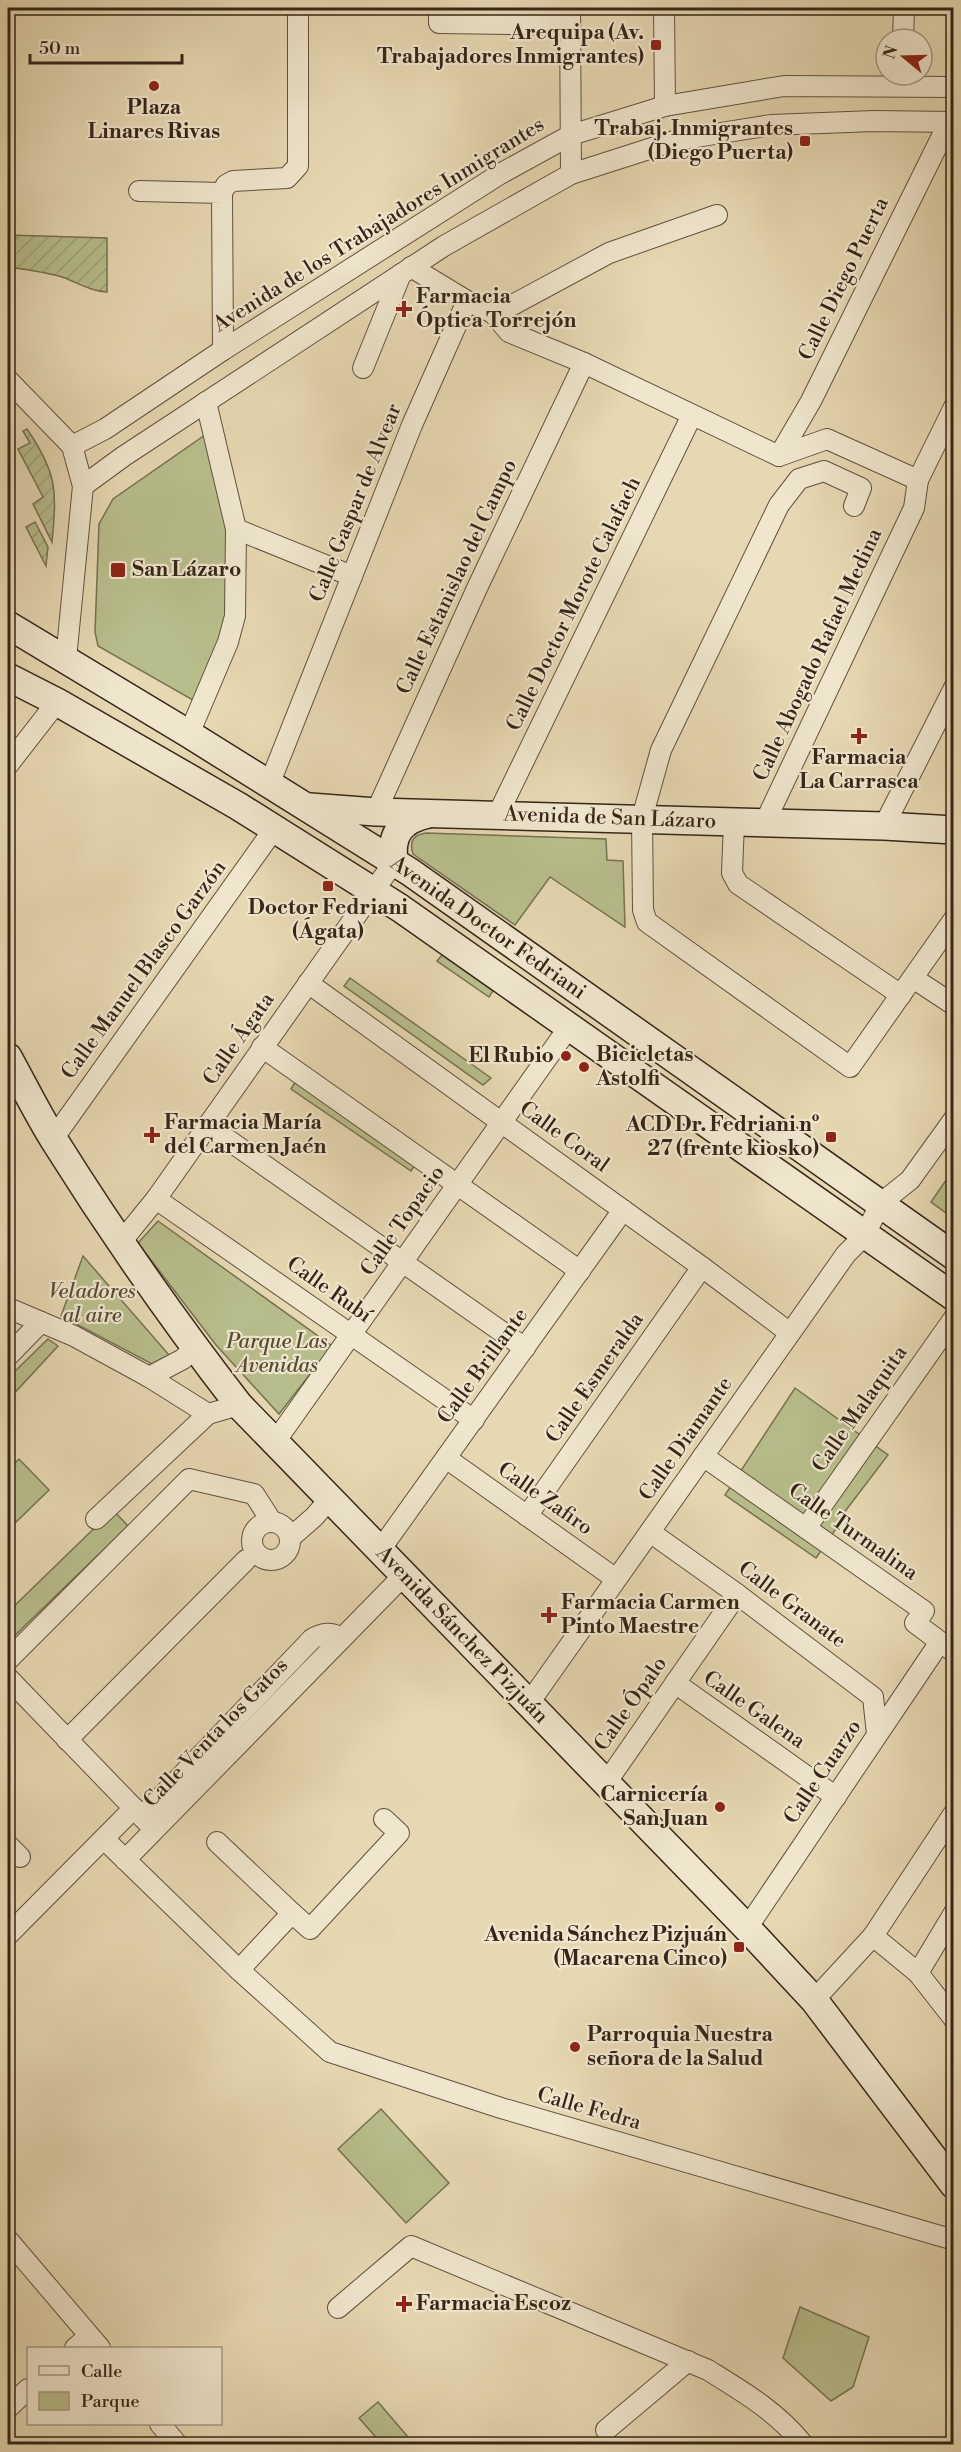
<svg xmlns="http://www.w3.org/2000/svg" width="961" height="2452" viewBox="0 0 961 2452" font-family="'Libre Bodoni',serif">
<defs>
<pattern id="garden-furrows" width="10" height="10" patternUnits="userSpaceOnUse" patternTransform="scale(1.5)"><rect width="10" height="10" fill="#b7be8b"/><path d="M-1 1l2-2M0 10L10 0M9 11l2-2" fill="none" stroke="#9ea377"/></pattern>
</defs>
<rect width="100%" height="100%" fill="#e6d8b2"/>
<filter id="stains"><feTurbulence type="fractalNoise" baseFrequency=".00333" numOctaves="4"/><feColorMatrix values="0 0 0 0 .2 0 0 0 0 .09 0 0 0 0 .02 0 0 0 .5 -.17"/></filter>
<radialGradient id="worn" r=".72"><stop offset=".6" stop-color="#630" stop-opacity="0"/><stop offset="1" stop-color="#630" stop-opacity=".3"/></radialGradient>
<g fill="#b7be8b" stroke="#767252" stroke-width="1.5">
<path d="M205,435L231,529L232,615L198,703L98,646L95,632L99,524L113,499Z"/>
<path d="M426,833L606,839L607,860L623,861L625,927L550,877L515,925L413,854C409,841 413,835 426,833Z"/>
<path d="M442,955L493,991L489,997L437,961Z"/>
<path d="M350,978L491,1078L483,1085L344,986Z"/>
<path d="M297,1079L417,1162L411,1171L291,1089Z"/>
<path d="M953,1170V1218L931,1202Z"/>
<path d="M158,1221L332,1346L279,1414L216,1345L138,1243Z"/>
<path d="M83,1256L169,1355L152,1364L61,1316Z"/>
<path d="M48,1339L58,1346L8,1400V1378Z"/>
<path d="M795,1388L888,1455L840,1518L842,1520L816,1558L725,1495Z"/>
<path d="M8,1459L13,1465L19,1459L49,1490L14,1524L8,1516Z"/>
<path d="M113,1510L128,1526L8,1642V1612Z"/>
<path d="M381,2109L449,2183L406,2223L338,2149Z"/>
<path d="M800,2307L869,2337L853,2387L831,2401L783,2358Z"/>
<path d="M378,2402L414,2444H382L359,2418Z"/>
</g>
<g fill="url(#garden-furrows)" stroke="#767252" stroke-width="1.5">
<path d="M8,235L107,238V292C91,291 80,284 65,278C47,272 27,270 8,267Z"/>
<path d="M27,429C57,473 57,490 52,542L33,504L43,497L18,449L30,443L23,431Z"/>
<path d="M35,522L48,547L46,566L26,527Z"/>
</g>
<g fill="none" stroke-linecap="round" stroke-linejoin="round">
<g stroke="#61523f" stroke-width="22">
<g id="street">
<path d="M439,8V23L570,25"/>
<path d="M570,8L571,174"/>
<path d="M664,8L665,106"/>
<path d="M903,39L904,8"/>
<path d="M139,191L222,193L223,350"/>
<path d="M222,193L226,185L233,181L287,178L298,166V8"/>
<path d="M411,267L467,301L493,313L509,332L584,363L779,456L827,439L918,480L914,508L765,822"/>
<path d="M493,313L505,309L609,253L717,215"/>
<path d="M363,368L401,274"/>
<path d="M8,380L72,446L83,486L66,659"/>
<path d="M72,446L105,429L223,350L500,174L571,135L665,106L784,86L954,87"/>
<path d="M779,456L811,401L949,122"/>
<path d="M918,480L954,407"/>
<path d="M83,486L124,456L444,246L571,174L677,140L771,125L874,121L954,122"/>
<path d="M854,506L861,488L824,471L799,479L779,505L661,750L642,818L643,910L647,922L850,1067L954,919"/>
<path d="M236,529L352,576"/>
<path d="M189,734L228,642L235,616L236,529L206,402"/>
<path d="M8,765L57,702"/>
<path d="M269,785L412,425L467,301"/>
<path d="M376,812L478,586L584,363"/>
<path d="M498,814L692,415"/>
<path d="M734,822L732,873L738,884L901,995"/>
<path d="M884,826L954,688"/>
<path d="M913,978L954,1005"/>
<path d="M308,983L702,1267L790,1333"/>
<path d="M262,1047L580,1271"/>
<path d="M207,1125L525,1348"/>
<path d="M53,1139L274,829"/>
<path d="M156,1199L474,1420"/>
<path d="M121,1242L156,1199L394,862"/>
<path d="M8,1308L74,1336L149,1377L208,1414L239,1405"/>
<path d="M8,1356L41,1322"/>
<path d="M149,1377L183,1359L194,1348"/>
<path d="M275,1442L569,1027"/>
<path d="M703,1456L924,1611L915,1623L954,1652"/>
<path d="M446,1458L616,1579"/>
<path d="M527,1516L702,1267"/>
<path d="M96,1519L208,1414"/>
<circle cx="271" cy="1541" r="19"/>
<path d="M806,1528L954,1318"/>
<path d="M650,1532L737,1594L873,1697L877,1734"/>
<path d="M290,1538L314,1517L329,1500"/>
<path d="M380,1550L623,1210"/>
<path d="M8,1660L189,1479L254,1494L272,1522"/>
<path d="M8,1678L151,1826"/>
<path d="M675,1683L836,1797"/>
<path d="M529,1703L846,1254L864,1236L881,1203L910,1180L954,1119"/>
<path d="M67,1740L246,1560"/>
<path d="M606,1783L737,1594"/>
<path d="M142,1817L312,1639C322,1633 333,1631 341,1639"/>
<path d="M104,1839L239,1970L330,2052L501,2108L954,2240"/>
<path d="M217,1842L292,1913"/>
<path d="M8,1845L20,1857"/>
<path d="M125,1860L403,1576"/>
<path d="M747,1928L940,1642"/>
<path d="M8,1935L134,1808"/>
<path d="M873,1936L918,1973L954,2019"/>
<path d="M239,1970L292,1913L310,1929L399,1833L384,1819"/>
<path d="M918,1973L954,1913"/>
<path d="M814,2000L873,1936L954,1813"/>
<path d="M8,2240L100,2348"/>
<path d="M338,2308L411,2246L708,2370C745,2393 776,2411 803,2444"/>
<path d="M75,2348L89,2336"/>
<path d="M8,2408L28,2389"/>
<path d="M160,2424L177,2444"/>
<path d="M606,2430L688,2361"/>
</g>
</g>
<g stroke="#352619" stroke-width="30">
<g id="secondary">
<path d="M8,625L189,734L410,872L954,1256"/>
<path d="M8,677L57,702L238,806L400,908L954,1297"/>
<path d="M310,807L376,812L884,826L954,830"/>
<path d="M394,862C390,834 401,820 428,814"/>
<path d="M8,1057C23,1084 37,1113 54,1140C111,1231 173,1320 239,1405L747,1928L814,2000L954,2185"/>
</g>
</g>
<use href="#street" stroke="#efe6cd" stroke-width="20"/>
<use href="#secondary" stroke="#efe6cd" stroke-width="27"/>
</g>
<g fill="#8f2418" stroke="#efe6cd" stroke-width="2">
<rect x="650" y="39" width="12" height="12" rx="3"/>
<circle cx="154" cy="86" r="6"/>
<rect x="799" y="135" width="12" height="12" rx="3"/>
<path d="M401 300h6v6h6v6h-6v6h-6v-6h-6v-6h6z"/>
<rect x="110" y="562" width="16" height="16" rx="3"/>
<path d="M856 727h6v6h6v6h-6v6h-6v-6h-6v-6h6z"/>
<rect x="322" y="880" width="12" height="12" rx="3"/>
<circle cx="566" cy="1056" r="6"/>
<circle cx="584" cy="1067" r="6"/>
<path d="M149 1126h6v6h6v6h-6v6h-6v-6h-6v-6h6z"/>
<rect x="825" y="1131" width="12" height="12" rx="3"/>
<path d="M546 1606h6v6h6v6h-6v6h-6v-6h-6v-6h6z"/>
<circle cx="720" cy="1807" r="6"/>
<rect x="733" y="1941" width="12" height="12" rx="3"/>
<circle cx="575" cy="2047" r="6"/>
<path d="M401 2295h6v6h6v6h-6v6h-6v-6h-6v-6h6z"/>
</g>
<g text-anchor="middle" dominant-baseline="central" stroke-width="4.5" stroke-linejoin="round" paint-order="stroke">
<g font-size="21" font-weight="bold" fill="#352619" stroke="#efe6cd" text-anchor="start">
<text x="644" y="33" text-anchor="end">Arequipa (Av.<tspan x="644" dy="24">Trabajadores Inmigrantes)</tspan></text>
<text x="154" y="108" text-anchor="middle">Plaza<tspan x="154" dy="24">Linares Rivas</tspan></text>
<text x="793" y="129" text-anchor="end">Trabaj. Inmigrantes<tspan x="793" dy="24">(Diego Puerta)</tspan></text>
<text x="416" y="297">Farmacia<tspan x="416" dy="24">Óptica Torrejón</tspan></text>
<text x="132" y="570">San Lázaro</text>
<text x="859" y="758" text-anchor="middle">Farmacia<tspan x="859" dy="24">La Carrasca</tspan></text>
<text x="328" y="908" text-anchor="middle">Doctor Fedriani<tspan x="328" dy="24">(Ágata)</tspan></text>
<text x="596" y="1055">Bicicletas<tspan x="596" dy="24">Astolfi</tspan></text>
<text x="554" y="1056" text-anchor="end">El Rubio</text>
<text x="164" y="1123">Farmacia María<tspan x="164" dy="24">del Carmen Jaén</tspan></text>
<text x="819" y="1125" text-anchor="end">ACD Dr. Fedriani nº<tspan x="819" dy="24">27 (frente kiosko)</tspan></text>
<text x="561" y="1603">Farmacia Carmen<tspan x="561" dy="24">Pinto Maestre</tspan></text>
<text x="708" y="1795" text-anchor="end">Carnicería<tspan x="708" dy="24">San Juan</tspan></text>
<text x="727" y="1935" text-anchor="end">Avenida Sánchez Pizjuán<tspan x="727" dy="24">(Macarena Cinco)</tspan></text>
<text x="587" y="2035">Parroquia Nuestra<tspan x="587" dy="24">señora de la Salud</tspan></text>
<text x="416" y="2304">Farmacia Escoz</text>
</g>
<g font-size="21" fill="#352619" stroke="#efe6cd">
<text transform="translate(379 225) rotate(-32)">Avenida de los Trabajadores Inmigrantes</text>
<text transform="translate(844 279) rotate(-64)">Calle Diego Puerta</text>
<text transform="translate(356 503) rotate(-68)">Calle Gaspar de Alvear</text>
<text transform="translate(457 577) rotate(-65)">Calle Estanislao del Campo</text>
<text transform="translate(574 604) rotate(-64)">Calle Doctor Morote Calafach</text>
<text transform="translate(818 655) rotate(-65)">Calle Abogado Rafael Medina</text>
<text transform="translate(610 818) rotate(2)">Avenida de San Lázaro</text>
<text transform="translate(488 928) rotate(35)">Avenida Doctor Fedriani</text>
<text transform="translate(144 970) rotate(-54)">Calle Manuel Blasco Garzón</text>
<text transform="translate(239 1039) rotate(-55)">Calle Ágata</text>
<text transform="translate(564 1137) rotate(36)">Calle Coral</text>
<text transform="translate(403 1221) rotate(-55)">Calle Topacio</text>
<text transform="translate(329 1290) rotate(35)">Calle Rubí</text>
<text transform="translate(483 1366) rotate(-54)">Calle Brillante</text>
<text transform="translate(595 1378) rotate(-55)">Calle Esmeralda</text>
<text transform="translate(860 1409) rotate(-55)">Calle Malaquita</text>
<text transform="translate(686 1439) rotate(-55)">Calle Diamante</text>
<text transform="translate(545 1499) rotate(35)">Calle Zafiro</text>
<text transform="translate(853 1532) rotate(35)">Calle Turmalina</text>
<text transform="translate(792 1605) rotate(37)">Calle Granate</text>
<text transform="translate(462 1635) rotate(46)">Avenida Sánchez Pizjuán</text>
<text transform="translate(631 1704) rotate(-55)">Calle Ópalo</text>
<text transform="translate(754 1710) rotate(35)">Calle Galena</text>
<text transform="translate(216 1733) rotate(-46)">Calle Venta los Gatos</text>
<text transform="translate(823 1772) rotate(-56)">Calle Cuarzo</text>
<text transform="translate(589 2109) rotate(16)">Calle Fedra</text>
</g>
<g font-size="21" font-style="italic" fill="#564c36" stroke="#efe6cd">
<text x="92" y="1292">Veladores<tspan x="92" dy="24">al aire</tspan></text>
<text x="277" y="1342">Parque Las<tspan x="277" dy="24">Avenidas</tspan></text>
</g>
</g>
<rect width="961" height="2452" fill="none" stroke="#e6d8b2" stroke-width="30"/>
<rect x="9" y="9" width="943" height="2434" fill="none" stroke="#352619" stroke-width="3"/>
<rect x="15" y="15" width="931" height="2422" fill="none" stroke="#352619" stroke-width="1.5"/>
<rect x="27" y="2347" width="195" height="78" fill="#efe6cd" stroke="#a59985" stroke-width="1.5"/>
<rect x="39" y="2366" width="30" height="9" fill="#efe6cd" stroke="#a59985" stroke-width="1.5"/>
<text x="81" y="2377" font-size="18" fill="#352619">Calle</text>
<rect x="39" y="2392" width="30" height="18" fill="#b7be8b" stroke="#a59985" stroke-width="1.5"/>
<text x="81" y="2407" font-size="18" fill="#352619">Parque</text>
<g transform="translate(904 57) rotate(289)"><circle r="28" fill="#efe6cd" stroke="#a59985" stroke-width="1.5"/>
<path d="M0-4.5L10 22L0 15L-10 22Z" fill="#8f2418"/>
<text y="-9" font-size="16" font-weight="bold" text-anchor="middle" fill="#352619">N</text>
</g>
<path d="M30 54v9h152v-9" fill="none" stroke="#352619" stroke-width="3"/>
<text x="39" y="54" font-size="18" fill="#352619" stroke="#efe6cd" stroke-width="4.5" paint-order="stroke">50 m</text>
<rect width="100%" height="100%" filter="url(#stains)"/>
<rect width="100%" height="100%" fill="url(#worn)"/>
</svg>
